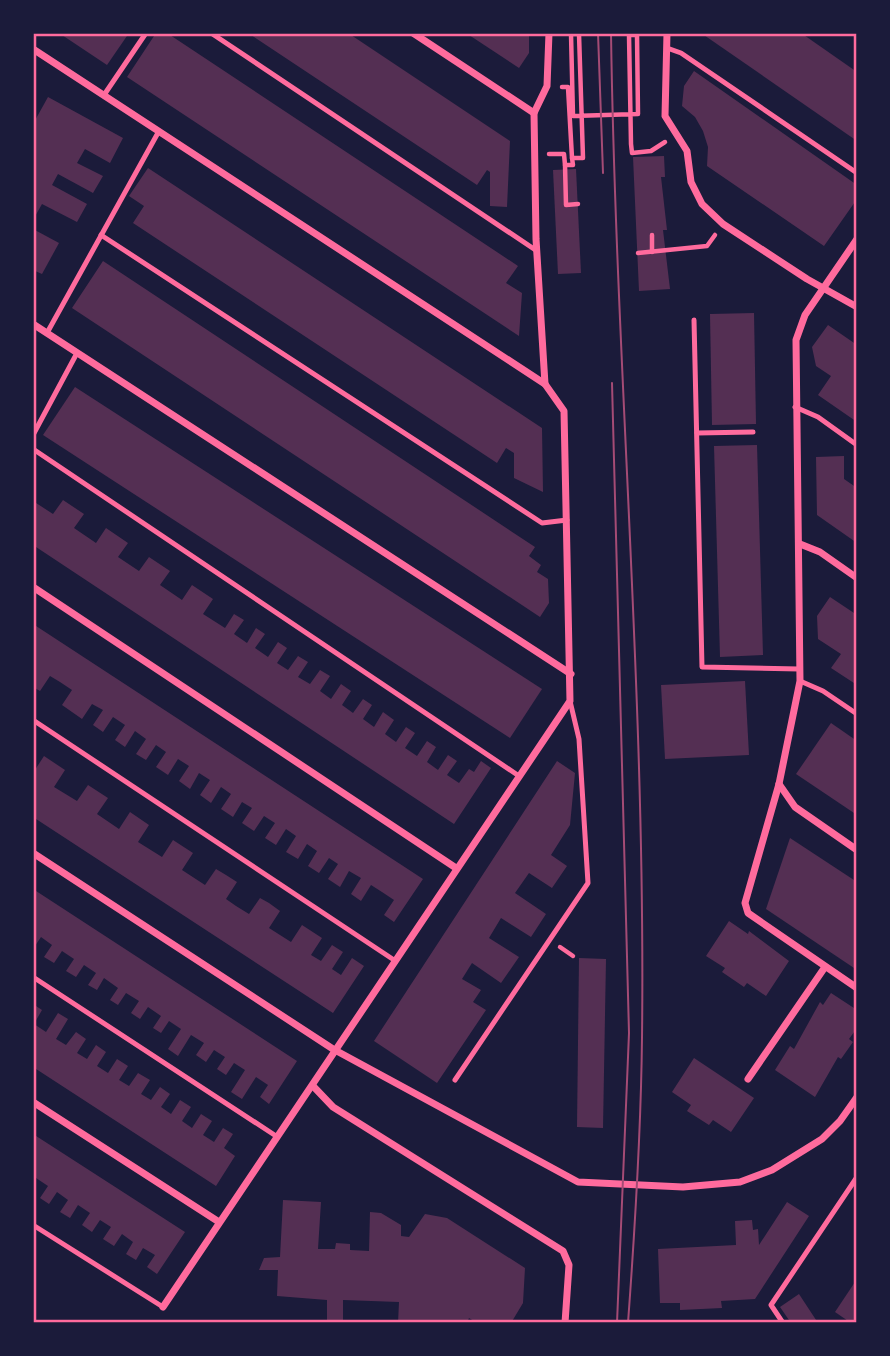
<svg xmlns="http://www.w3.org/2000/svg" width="890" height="1356" viewBox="0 0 890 1356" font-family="'Golos Text',sans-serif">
<rect width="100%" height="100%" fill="#1b1b3a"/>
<g fill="#542f53">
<path d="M59,33H129L107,65Z"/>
<path d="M156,33H167L518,266L506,283L522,293L519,336L127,77Z"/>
<path d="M248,33H348L510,141L507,207L490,206V172L487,170L477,185Z"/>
<path d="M466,33H529V53L519,68Z"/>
<path d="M701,33H801L857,72V141Z"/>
<path d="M694,71L857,185V199L824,246L707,166L708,147L703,131L695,117L682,106L684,86Z"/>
<path d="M48,97L123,138L110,163L85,149L77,163L103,176L93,193L58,174L52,185L87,204L77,222L42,204L33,220V124Z"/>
<path d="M664,156L665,177H661L667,230H663L670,289L639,291L633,157Z"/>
<path d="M148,168L542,428L543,492L514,478V453L506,448L497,463L133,223L144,206L129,196Z"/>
<path d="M576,169L581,273L558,274L553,170Z"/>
<path d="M33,229L59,243L42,274L33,270Z"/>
<path d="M103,261L535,547L529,556L541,565L537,572L548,579L549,603L540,617L72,308Z"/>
<path d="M754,313L756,424L712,425L710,314Z"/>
<path d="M828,325L857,345V422L818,395L831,376L816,366L812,347Z"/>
<path d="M75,387L542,689L510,738L43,435Z"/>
<path d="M757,445L763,655L720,657L714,446Z"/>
<path d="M844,456V479L857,488V543L817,515L816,457Z"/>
<path d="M63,500L84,514L74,528L96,543L106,528L128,543L118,557L139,571L149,557L170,571L160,585L182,600L192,585L213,599L203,614L225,628L234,614L244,620L234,634L247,643L256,628L265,634L255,648L268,657L278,642L287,648L277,663L288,670L298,656L308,662L298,677L310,684L320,670L330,676L320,691L331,699L341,684L351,691L342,705L353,713L363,699L372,705L363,719L374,727L383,712L394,720L385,734L396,742L406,727L415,733L405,748L417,756L427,741L436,747L427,762L438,770L448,755L457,761L447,775L459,783L469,769L474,772L481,761L491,768L454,824L33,545V501L53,514Z"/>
<path d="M830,597L857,615V685L831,668L841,654L818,639L817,616Z"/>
<path d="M33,624L423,879L394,922L384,915L394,900L382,892L371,885L361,901L351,894L361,878L349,871L340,887L328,879L338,864L329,858L319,873L308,866L317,851L307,844L298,859L286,852L296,836L286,829L276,845L265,838L275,823L264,816L254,831L242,823L252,808L242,802L233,817L221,809L231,794L221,787L211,803L200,795L210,780L199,773L190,789L179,781L189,766L178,759L168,775L156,767L166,752L156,745L146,760L136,754L146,739L135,731L125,747L115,740L125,725L113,717L103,732L93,725L103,710L92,704L82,719L62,705L72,690L60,682L50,676L40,691L33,687Z"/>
<path d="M745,681L749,755L665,759L661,685Z"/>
<path d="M831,723L857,741V815L796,774Z"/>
<path d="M44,756L65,770L54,787L77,801L88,785L108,798L97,814L119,829L130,812L149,825L138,842L162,857L173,840L193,853L182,870L205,885L216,869L226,875L237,882L226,899L236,906L249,914L260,898L269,903L280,911L269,928L291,942L302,925L322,938L311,955L321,961L332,945L343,952L332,969L341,975L352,958L364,966L333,1013L33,817V773Z"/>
<path d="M557,761L575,773L570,825L551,855L567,866L552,888L529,873L515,893L546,914L531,937L501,918L489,938L519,957L501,983L472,963L462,979L481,990L473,1002L486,1010L437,1083L374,1041Z"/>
<path d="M790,838L857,882V970L766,909Z"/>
<path d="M33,889L297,1061L269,1104L260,1097L268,1085L256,1077L242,1099L231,1092L245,1070L234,1063L226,1075L217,1069L225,1057L214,1050L206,1062L196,1055L204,1043L191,1035L178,1056L168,1049L181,1029L169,1021L161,1033L153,1028L161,1016L148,1007L140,1019L131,1013L139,1001L126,993L118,1005L110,1000L118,988L104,978L97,990L88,985L96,973L84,965L76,977L66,971L74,959L62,951L54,963L44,957L52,945L41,937L33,949Z"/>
<path d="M729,921L748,934L749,931L789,961L766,996L747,983L744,987L722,972L725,968L706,956Z"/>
<path d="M579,958L606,959L603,1128L577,1127Z"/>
<path d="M831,993L857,1010V1028L849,1039L853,1042L841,1059L838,1057L815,1097L775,1070L790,1046L794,1049L820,1002L823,1005Z"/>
<path d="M33,1004L42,1010L34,1024L46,1032L58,1013L68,1019L56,1039L66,1045L76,1032L86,1039L77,1053L87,1059L96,1045L106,1052L97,1066L108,1073L117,1059L128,1066L119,1080L129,1086L138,1073L150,1080L141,1094L151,1100L160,1087L170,1094L161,1107L171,1114L180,1100L191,1107L182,1121L192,1128L201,1114L212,1121L203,1135L214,1142L223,1128L233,1134L224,1148L235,1156L216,1186L33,1067Z"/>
<path d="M694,1058L754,1098L731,1132L713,1120L709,1125L687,1111L691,1105L672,1092Z"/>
<path d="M33,1134L185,1232L157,1274L147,1267L155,1255L143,1248L136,1260L126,1254L133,1242L122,1234L114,1246L103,1239L111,1227L100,1220L92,1232L82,1225L90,1213L78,1205L70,1218L60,1212L68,1200L57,1192L49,1204L40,1198L48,1186L36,1178L33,1181Z"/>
<path d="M283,1200L321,1202L318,1249H335L336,1243L350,1244V1250L369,1251L370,1212L381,1213L401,1225V1236L409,1237L425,1214L447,1218L525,1268L523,1303L511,1323H477L469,1318L467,1323H398L399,1302L343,1300V1320H327V1300L277,1296L278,1270H259L264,1258L280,1257Z"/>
<path d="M787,1202L809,1216L755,1299L721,1301L722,1308L680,1310V1303H660L658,1249L736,1245L735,1221L752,1220L753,1230L758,1229L759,1245Z"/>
<path d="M857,1279V1323H851L835,1312Z"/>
<path d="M799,1294L818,1323H791L780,1307Z"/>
</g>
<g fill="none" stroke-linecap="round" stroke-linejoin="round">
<g stroke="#ff6b9d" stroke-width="4.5">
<path d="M562,87H568L572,158H583L579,34H571L573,116L638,114L637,35H629L631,144L632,153L651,151L665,142"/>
<path d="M549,154H564L565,165"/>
<path d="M572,158L573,165H565L566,205L578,204"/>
<path d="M652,235V252"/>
<path d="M638,253L707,246L715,235"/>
<path d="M560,947L573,956"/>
</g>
<g stroke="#ff6b9d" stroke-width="5">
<path d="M211,33L537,251"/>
<path d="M667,48L681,53L857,173"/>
<path d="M104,95L146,33"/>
<path d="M101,235L542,523L567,520"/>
<path d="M694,320L702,667L799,669"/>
<path d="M47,333L159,131"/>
<path d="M795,407L818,417L857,445"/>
<path d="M697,433L753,432"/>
<path d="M33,435L77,353"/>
<path d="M33,449L519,776"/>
<path d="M800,681L823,691L857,714"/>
<path d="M33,720L394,960"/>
<path d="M33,977L276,1136"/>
<path d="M455,1080L588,883L579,739L570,701"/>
<path d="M33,1225L163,1307"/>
<path d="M783,1323L771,1305L857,1177"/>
</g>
<g stroke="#ff6b9d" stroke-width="7">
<path d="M413,33L534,113"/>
<path d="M667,33L665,116L687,151L691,182L702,204L723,224L807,279L857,307"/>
<path d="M33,49L545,384"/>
<path d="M857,239L805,315L796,340L800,681L779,784L745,903L748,913L857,988"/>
<path d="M33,324L571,674"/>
<path d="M800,544L820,552L857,578"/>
<path d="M33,587L456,868"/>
<path d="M779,784L795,807L857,850"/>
<path d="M33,853L333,1049L578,1182L683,1187L740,1182L772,1170L822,1139L840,1121L857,1097"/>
<path d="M748,1079L825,967"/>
<path d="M313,1086L333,1107L563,1251L569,1265L565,1323"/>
<path d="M33,1102L219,1222"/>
<path d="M163,1307L570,701L564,411L545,384L536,239L534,113L547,86L549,33"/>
</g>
<g stroke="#a44b75" stroke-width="2">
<path d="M598,33L603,173"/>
<path d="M611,33C616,368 646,703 642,1038C641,1133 635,1228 628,1323"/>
<path d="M612,383L629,1033L617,1323"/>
</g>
</g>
<rect width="890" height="1356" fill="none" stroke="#1b1b3a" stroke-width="70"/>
<rect x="35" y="35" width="820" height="1286" fill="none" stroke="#ff6b9d" stroke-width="2.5"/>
</svg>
